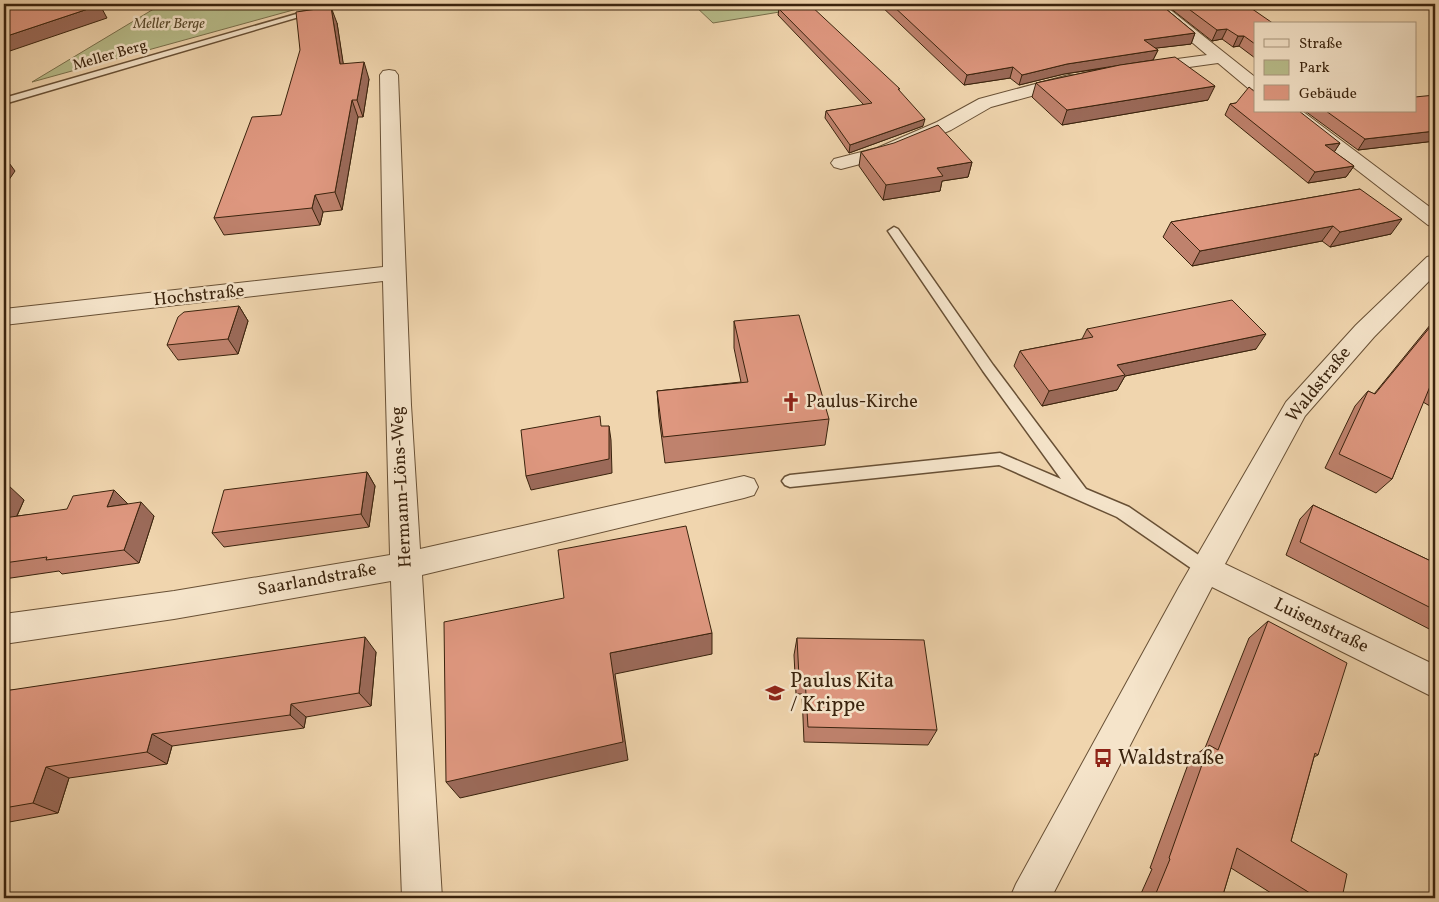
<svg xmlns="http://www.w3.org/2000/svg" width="1439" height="902" viewBox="0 0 1439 902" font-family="Vollkorn,serif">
<rect width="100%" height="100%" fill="#f0d5ae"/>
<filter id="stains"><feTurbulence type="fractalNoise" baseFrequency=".004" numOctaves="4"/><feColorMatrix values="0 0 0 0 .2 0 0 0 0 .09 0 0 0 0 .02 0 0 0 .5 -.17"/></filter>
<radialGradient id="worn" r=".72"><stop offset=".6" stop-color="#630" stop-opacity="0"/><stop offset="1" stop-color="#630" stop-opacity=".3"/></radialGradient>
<g fill="#b8bd8b" stroke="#79704c">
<path d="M162,4H315L32,82Z"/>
<path d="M693,4H828L713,23Z"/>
</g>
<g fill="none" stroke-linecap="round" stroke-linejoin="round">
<g stroke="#685035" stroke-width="3">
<g id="service">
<path d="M331,4H343L4,104V98Z"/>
<path d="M894,227L898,229L993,365L1086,489L1129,507L1213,565L1215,570L1213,575L1207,577L1201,575L1117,517L999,465L790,487L785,485L782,481L785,477L790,475L1000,453L1061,479L983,371L888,231Z"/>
</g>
</g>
<g stroke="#685035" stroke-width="2">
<g id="minor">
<path d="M1147,4H1163L1255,77V90L1249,89L1218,63L1146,73L1140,72L1138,68L1140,64L1207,55Z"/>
<path d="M389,70L395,71L398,75L411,405L420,549L744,476L754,479L758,487L754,495L744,498L422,575L442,898H402L391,581L174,619L4,644V614L174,591L390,555L383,281L4,325V309L383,267L380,75L383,71Z"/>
<path d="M1069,75L1075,76L1078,80L1075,84L991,107L951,130L891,156L841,169L834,167L831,163L834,159L877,148L937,122L979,99Z"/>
<path d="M1281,111H1302L1435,211V227L1428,225Z"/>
<path d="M1435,255V275L1374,337L1305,416L1225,564L1435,665V698L1212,587L1051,898H1010L1016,884L1179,587L1286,402L1356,325L1427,257Z"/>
</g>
</g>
<use href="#service" fill="#f5e4ca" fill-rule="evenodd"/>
<use href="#minor" fill="#f5e4ca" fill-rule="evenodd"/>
</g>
<g fill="#bf826d" stroke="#3a230d">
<path d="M879,4H1160L1195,33L1191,44L1156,48L1158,50L1153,60L1208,100L1062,125L1032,97L1036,83L1106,68L1064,74L1019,85L1010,78L964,85Z"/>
<path d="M1165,4H1245L1255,24V58L1239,46L1233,47L1222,39L1212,41Z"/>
<path d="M779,9L923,126L849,153L825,118L826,111L864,105L778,15Z"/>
<path d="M337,23L343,64L369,79L363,117H358L342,210L323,212L320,225L224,235L214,218L281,115Z"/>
<path d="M1435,95V141L1358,150L1305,111H1415Z"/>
<path d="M1236,103L1340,143L1334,152L1354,166L1346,177L1308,183L1225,115L1230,104Z"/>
<path d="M861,152L972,162L968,177L942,181L940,191L883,200L859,166Z"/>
<path d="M1360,189L1391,234L1330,247L1322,241L1192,266L1163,237L1171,222Z"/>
<path d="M239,306L248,321L238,354L178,360L167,345Z"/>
<path d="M1435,319V409L1423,402L1392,479L1376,493L1325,468L1355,406L1368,391L1374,394Z"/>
<path d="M734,321L829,419L825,445L665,463L659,417L657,391L741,382L734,348Z"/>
<path d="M1087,329L1256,349L1125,376L1117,390L1042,406L1014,366L1020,351L1082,339Z"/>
<path d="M367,472L375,486L369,527L224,547L212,533Z"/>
<path d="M4,486L24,500L17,516L127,504L154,516L139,563L62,574L59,571L4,579Z"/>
<path d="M1313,505L1435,563V632L1286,555L1300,519Z"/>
<path d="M1268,621L1318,755L1314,757L1291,841L1342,898H1279L1231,868L1222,898H1139L1152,869L1150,868L1190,759L1205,748L1249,638Z"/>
<path d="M797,638L937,730L928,745L804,742L802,694H796L794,655Z"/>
<path d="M376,652L371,706L306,717L304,728L172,746L167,764L69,778L58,813L4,823V691Z"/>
</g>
<g fill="#9b6a59" stroke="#3a230d">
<path d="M100,5L107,18L4,53V37Z"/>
<path d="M331,7L337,23L346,81L340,64Z"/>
<path d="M1227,29L1222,39L1212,41L1217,30Z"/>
<path d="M1195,33L1191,44L1140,50L1144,40Z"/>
<path d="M1238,36H1244L1239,46L1233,47Z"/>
<path d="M1158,50L1153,60L1064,74L1019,85L1022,75L1067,64Z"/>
<path d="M364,62L369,79L363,117L357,100Z"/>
<path d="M1013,67L1010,78L964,85L967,75Z"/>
<path d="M1215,86L1208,100L1062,125L1067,110Z"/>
<path d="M352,100L358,117L342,210L335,192Z"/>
<path d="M925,119L923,126L849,153L850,145Z"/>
<path d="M1435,131V141L1358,150L1365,139Z"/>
<path d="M1340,143L1333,154L1325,145Z"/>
<path d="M4,156L15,171L4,187Z"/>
<path d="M972,162L968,177L942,181L940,191L883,200L886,185L937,168Z"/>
<path d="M1354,166L1346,177L1308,183L1315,172Z"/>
<path d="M315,195L323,212L320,225L312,208Z"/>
<path d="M1402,219L1391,234L1330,247L1340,232Z"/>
<path d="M1333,226L1322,241L1192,266L1200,251Z"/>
<path d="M239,306L248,321L238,354L228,339Z"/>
<path d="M1266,334L1256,349L1125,376L1117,390L1042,406L1049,391L1117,365Z"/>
<path d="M609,426L611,440L612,473L531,490L526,476Z"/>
<path d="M367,472L375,486L369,527L361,514Z"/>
<path d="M8,485L24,500L9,533L4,528V494Z"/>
<path d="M114,490L128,504L107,507Z"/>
<path d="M141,502L154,516L139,563L124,550Z"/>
<path d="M712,633V654L615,674L628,760L460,798L446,782L610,653Z"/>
<path d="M365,637L376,652L371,706L359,693Z"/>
<path d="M291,704L306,717L304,728L290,715Z"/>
<path d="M152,734L172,746L167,764L147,752Z"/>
<path d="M46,767L69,778L58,813L33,803Z"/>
</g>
<g fill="#de977f" stroke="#3a230d">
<path d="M4,4H98L100,5L4,37V21L7,19H4Z"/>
<path d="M783,4H809L900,89H898L925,119L850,145L826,111L872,103L779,9Z"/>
<path d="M891,4H1160L1195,33L1144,40L1158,50L1067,64L1022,75L1013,67L967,75Z"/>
<path d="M1182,4H1245L1274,24H1255V44L1244,36H1238L1227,29L1217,30Z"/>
<path d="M331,7L340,64L364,62L357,100H352L335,192L315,195L312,208L214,218L252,117L281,115L300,50L296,12Z"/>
<path d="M1175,57L1215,86L1067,110L1036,83L1120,65Z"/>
<path d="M1249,87L1255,92V111H1299L1340,143L1325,145L1354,166L1315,172L1230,104L1236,103Z"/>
<path d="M1435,95V131L1365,139L1326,111H1415V97Z"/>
<path d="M938,125L972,162L937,168L943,176L886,185L861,152L894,143Z"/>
<path d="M1360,189L1402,219L1340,232L1333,226L1200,251L1171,222Z"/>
<path d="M1232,300L1266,334L1117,365L1125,375L1049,391L1020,351L1093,337L1087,329Z"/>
<path d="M239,306L228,339L167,345L178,317L184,312Z"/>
<path d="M799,315L829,419L663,437L657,391L748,382L734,321Z"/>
<path d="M1435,321V386L1431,384L1392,479L1339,454L1368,391L1375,394Z"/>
<path d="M600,416L601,426H609V459L526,476L521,430Z"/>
<path d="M367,472L361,514L212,533L224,490Z"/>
<path d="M8,485L4,494V486Z"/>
<path d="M114,490L107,507L141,502L124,550L46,560L47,557L4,563V518L67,509L73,496Z"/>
<path d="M1313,505L1435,563V610L1300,542Z"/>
<path d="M686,526L712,633L610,653L623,742L446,782L444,622L564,598L558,550Z"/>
<path d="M1268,621L1347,663L1318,755L1315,753L1291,841L1347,874L1342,898H1318L1237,848L1222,898H1154L1170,859L1169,858L1209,745L1218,750Z"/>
<path d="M365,637L359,693L291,704L290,715L152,734L147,752L46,767L33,803L4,808V691Z"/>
<path d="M797,638L924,640L937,730L808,727L805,678L799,677Z"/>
</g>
<defs>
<g id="church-bare" transform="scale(1.5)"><path d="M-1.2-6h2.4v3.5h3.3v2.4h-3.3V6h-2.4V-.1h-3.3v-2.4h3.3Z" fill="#8f2418" stroke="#f5e4ca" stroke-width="2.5" paint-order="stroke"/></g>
<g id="school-bare" transform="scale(1.5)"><path d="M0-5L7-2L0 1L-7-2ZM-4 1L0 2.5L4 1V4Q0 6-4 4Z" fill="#8f2418" stroke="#f5e4ca" stroke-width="2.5" paint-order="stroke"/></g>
<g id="bus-bare" transform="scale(1.5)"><path d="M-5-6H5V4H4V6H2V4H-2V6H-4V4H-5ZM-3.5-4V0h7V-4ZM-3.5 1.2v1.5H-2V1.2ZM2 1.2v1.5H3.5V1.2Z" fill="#8f2418" stroke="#f5e4ca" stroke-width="2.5" paint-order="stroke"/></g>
</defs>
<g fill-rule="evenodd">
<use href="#church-bare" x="791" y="402"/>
<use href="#school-bare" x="775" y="693"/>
<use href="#bus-bare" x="1103" y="758"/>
</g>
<g text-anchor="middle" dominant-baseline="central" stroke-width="5" stroke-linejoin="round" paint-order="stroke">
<g font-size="15" font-style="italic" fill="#5a4a2c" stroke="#f5e4ca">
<text x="169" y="24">Meller Berge</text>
</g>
<g font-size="15" fill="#3a230d" stroke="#f5e4ca">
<text transform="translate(110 56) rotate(-16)">Meller Berg</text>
</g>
<g font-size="18" fill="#3a230d" stroke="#f5e4ca">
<text transform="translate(199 296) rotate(-6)">Hochstraße</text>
<text transform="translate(1319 385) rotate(-51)">Waldstraße</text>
<text transform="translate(402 487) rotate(-93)">Hermann-Löns-Weg</text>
<text transform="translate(317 580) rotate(-10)">Saarlandstraße</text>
<text transform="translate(1321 626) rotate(26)">Luisenstraße</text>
</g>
<g font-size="18" fill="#3a230d" stroke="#f5e4ca" text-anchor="start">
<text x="806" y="402">Paulus-Kirche</text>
</g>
<g font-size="21" fill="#3a230d" stroke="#f5e4ca" text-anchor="start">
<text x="790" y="681">Paulus Kita<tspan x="790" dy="24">/ Krippe</tspan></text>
<text x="1118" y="758">Waldstraße</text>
</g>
</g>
<rect width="1439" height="902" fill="none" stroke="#f0d5ae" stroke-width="20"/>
<rect x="5" y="5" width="1429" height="892" fill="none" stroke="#3a230d" stroke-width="2.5"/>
<rect x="10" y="10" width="1419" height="882" fill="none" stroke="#3a230d"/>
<rect x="1254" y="22" width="162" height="90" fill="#f5e4ca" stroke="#aa977e"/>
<rect x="1264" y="39" width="25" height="8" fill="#f5e4ca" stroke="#aa977e"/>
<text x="1299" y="48" font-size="15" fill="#3a230d">Straße</text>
<rect x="1264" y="60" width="25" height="15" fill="#b8bd8b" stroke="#aa977e"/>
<text x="1299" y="72" font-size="15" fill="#3a230d">Park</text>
<rect x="1264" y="85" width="25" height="15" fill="#de977f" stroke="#aa977e"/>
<text x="1299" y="98" font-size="15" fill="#3a230d">Gebäude</text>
<rect width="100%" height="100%" filter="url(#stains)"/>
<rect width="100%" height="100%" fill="url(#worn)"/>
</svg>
